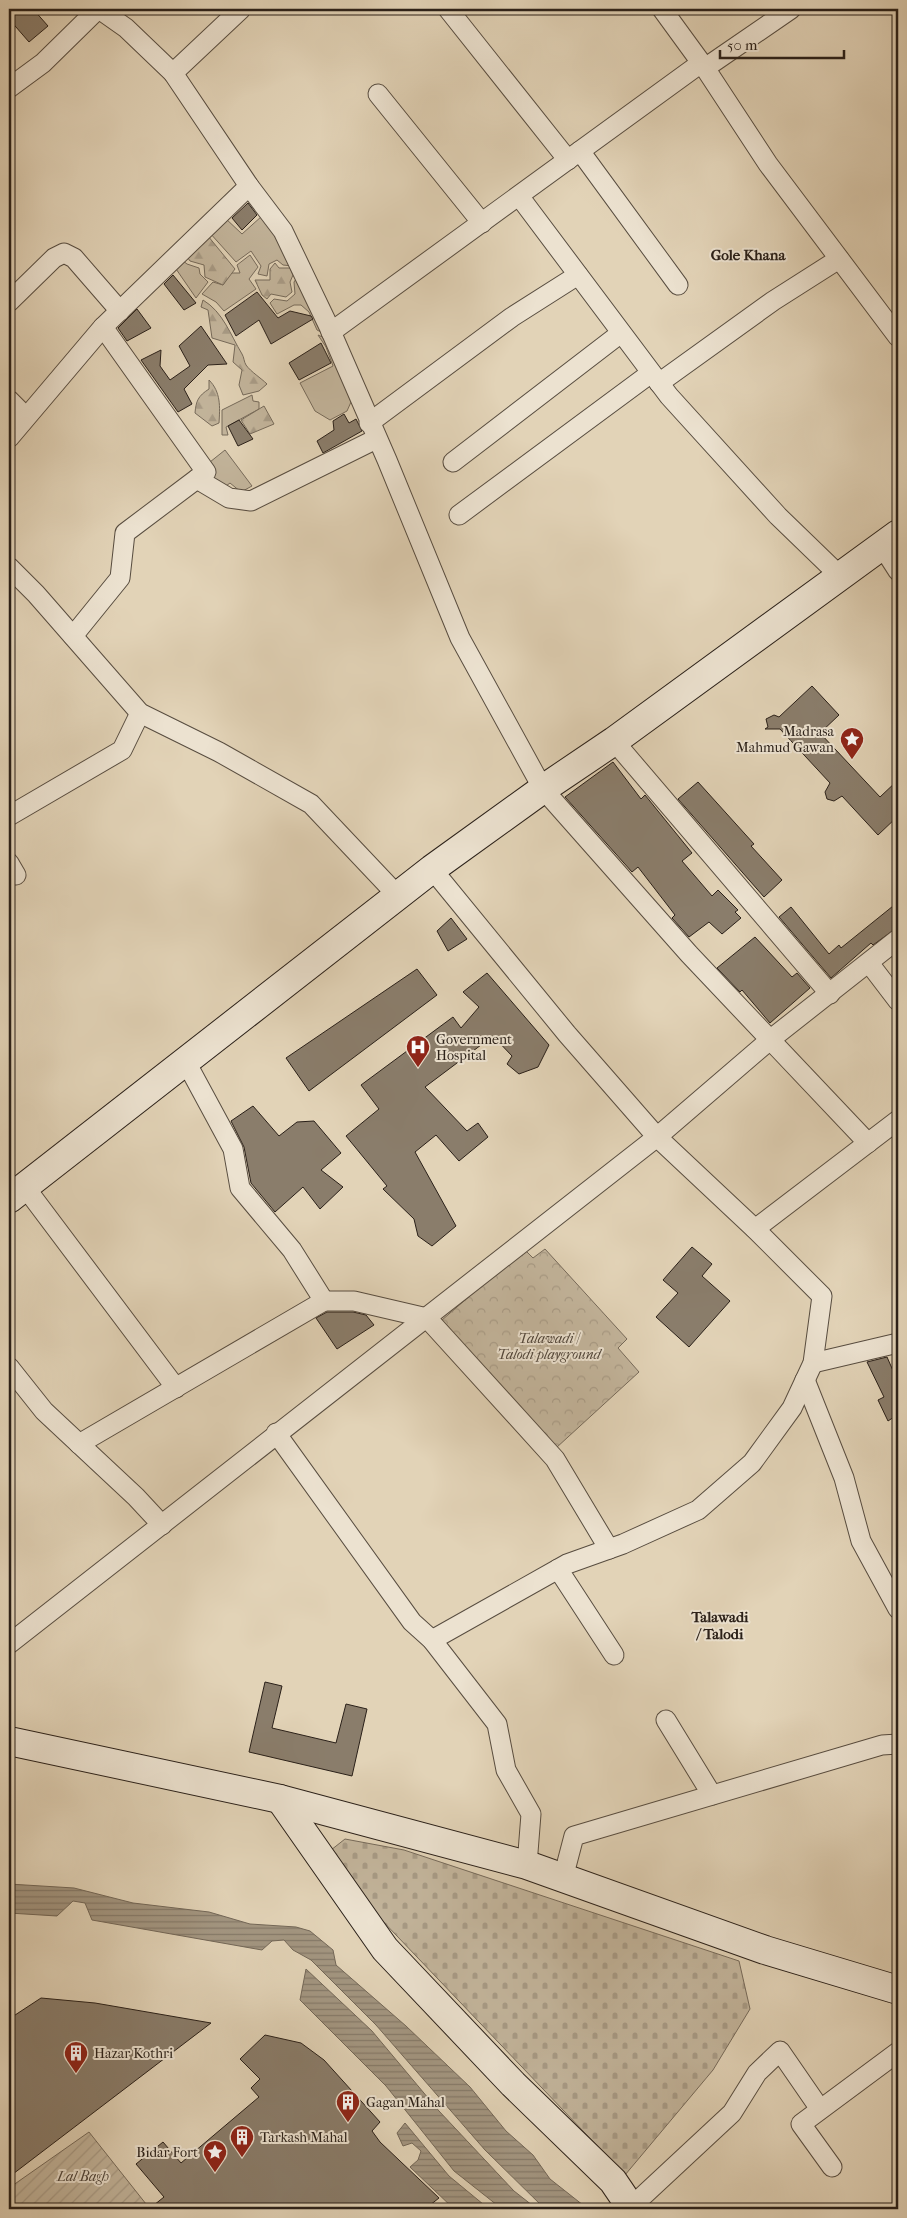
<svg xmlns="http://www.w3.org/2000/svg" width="907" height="2218" viewBox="0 0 907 2218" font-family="'IM FELL French Canon',serif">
<defs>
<pattern id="forest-firs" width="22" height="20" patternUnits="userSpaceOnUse" patternTransform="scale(1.25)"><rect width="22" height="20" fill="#c3b59c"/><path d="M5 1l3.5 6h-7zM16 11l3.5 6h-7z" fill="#a89b86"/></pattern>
<pattern id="cemetery-stones" width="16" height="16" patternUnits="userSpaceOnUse" patternTransform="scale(1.25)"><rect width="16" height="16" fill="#c3b59c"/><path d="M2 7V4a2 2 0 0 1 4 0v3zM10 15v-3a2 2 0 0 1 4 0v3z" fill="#a89b86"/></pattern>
<pattern id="park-crowns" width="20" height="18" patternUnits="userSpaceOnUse" patternTransform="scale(1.25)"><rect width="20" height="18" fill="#c3b59c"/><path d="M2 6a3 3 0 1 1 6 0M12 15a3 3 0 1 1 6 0" fill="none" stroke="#a89b86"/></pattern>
<pattern id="garden-furrows" width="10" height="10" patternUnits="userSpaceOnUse" patternTransform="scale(1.25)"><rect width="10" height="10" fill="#c3b59c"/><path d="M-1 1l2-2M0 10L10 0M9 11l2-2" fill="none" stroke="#a89b86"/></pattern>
<pattern id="water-rules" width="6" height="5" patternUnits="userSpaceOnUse" patternTransform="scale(1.25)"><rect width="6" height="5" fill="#a39681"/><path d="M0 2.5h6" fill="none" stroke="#857a69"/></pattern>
</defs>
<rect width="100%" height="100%" fill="#e2d3b7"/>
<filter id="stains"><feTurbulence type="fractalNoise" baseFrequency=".004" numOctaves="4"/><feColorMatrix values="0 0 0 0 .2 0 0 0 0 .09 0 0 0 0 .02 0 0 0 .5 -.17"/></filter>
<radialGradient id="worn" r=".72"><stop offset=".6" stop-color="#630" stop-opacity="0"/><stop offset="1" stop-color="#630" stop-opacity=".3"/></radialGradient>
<g fill="#c3b59c" stroke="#766a5a">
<path d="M262,216L282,240L325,334L317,330L309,312L301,305H294L277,314L270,303L274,299L287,301L295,294L294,282L298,276L293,266L283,265L277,260L269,264L267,276L258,274L261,266L251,251L236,262L209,232L224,217L242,234Z"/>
<path d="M250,255L258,267L249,279L256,289L224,311L216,302L202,294L213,282L223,285L230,273H240L237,265Z"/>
<path d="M182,260L187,264L199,268L200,274L208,282L196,298L174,266Z"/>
<path d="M318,335L327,339L351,402L347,411L330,420L315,411L300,383L333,366L326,347Z"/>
<path d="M252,395L253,401L259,402V409L226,427L228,435H222V410Z"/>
<path d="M225,450L252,486L241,492L230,483L222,489L205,466Z"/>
</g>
<g fill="url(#forest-firs)" stroke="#766a5a">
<path d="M199,225L235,269L223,285L205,277L204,265L190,261L177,242L188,237Z"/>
<path d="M275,263L279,268H290L293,275L290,282L292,292L286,297L271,294L267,299L262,295L255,280H270V269Z"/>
<path d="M203,300C223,312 230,334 242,354C244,357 244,362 246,365C251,372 261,378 267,384L259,391L243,395L239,385L242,370L233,362L235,345L212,338L208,310L201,307Z"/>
<path d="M209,380C221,392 220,407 219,423L212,426L195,413C196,401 198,396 209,389Z"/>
<path d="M264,406L274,424L250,434L241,420Z"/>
</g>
<path fill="url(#cemetery-stones)" stroke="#766a5a" d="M345,1839L404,1850L739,1961L750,2009L713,2070L625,2175L355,1892L331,1850Z"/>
<path fill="url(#park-crowns)" stroke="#766a5a" d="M524,1249L533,1258L545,1249L627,1339L618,1348L639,1372L556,1448L442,1320Z"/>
<path fill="url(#garden-furrows)" stroke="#766a5a" d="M89,2132L150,2209H9V2188Z"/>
<g fill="url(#water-rules)" stroke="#736757">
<path d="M9,1884L74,1888L133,1903L209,1912L250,1924L296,1927L310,1931L333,1950L336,1965L406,2026L470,2087L506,2131L533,2155L550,2179L588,2209H545L485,2150L376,2025L311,1960L293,1950L284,1940L272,1941L262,1950L92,1920L85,1903L73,1901L57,1916L9,1913Z"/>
<path d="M306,1969L372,2031L439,2111L514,2191L537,2209H502L454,2171L386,2086L300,2000Z"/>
<path d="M405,2123L449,2176L489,2209H454L410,2167L418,2160L421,2151L412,2143L403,2146L397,2133Z"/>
</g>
<g fill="#8a7d6b" stroke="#2a2019">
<path d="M9,9H33L48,26L29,42L9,19Z"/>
<path d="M248,203L257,215L242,230L232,218Z"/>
<path d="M173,275L196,303L184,310L164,284Z"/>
<path d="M257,292L278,318L290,311L311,316L313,319L271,344L259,320L236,336L225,315Z"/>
<path d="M137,309L151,328L127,341L118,328Z"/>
<path d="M201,326L227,364L208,365L184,389L192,404L178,412L141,360L161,350L160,366L170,380L190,366L179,346Z"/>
<path d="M321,343L331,363L299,380L289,363Z"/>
<path d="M344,414L349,423L356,419L362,431L323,453L317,441L334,430L333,421Z"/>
<path d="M239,420L253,439L238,446L228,426Z"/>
<path d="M812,686L839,715L820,733L880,797L898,780V816L878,835L842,796L834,801L827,799L825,792L830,783L780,729H765L768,727L766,719L774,715L779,717Z"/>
<path d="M613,762L641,799L645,795L692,853L682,861L712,896L718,890L738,910L735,912L741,918L722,934L709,922L689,937L672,918L675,915L638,867L632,872L565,797Z"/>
<path d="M698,782L754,844L751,846L782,880L764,897L678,799Z"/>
<path d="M898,902V927L873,945L871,943L831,978L779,917L791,907L829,954L839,945L841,948Z"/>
<path d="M451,918L467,939L448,951L437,931Z"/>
<path d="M755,937L792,977L797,973L810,988L770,1023L742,990L740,992L717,968Z"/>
<path d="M417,969L437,995L309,1091L286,1058Z"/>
<path d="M487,973L549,1045L538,1067L519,1074L507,1064L512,1056L493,1036L425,1087L467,1131L478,1123L488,1137L459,1161L436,1135L415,1152L456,1226L432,1246L418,1236L414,1219L383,1189L387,1186L346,1136L379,1109L361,1085L453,1017L461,1028L479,1007L463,992Z"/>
<path d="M253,1106L279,1136L297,1122L314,1121L341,1153L321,1170L343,1187L320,1209L303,1187L275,1212L251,1183L244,1147L231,1121Z"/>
<path d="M692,1247L712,1264L702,1276L730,1301L689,1347L656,1317L678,1293L663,1280Z"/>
<path d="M327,1312H353L366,1315L374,1325L337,1349L316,1318Z"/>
<path d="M887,1357L898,1382V1425L894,1417L888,1421L878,1400L884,1397L867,1362Z"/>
<path d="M265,1682L282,1686L272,1728L336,1743L346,1704L367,1709L352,1776L249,1752Z"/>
<path d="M41,1998L95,2003L211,2023L9,2177V2019Z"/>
<path d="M265,2035L301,2043L324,2060L380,2122L372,2131L380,2142L439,2198L425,2209H149L164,2197L136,2164L163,2142L181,2163L259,2097L251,2088L260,2079L240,2059Z"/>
</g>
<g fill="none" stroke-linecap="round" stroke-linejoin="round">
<g stroke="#584d40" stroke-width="21">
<g id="street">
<path d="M99,9L126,28L173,73L249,186L283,231L329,327L387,460L460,638L543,789L689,954L868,1143"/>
<path d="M448,9L568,160"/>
<path d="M662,9L705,68L768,164L898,337"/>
<path d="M705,68L791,9"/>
<path d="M173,73L241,9"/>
<path d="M9,88L43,63L98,9"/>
<path d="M378,94L482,223"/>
<path d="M580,151L678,285"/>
<path d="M519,196L669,396L778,516L840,576"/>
<path d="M9,302L54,258L64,253L74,258L120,311"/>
<path d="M331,332L701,63"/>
<path d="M659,383L773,301L839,259"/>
<path d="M9,400L26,417"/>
<path d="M369,423L512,317L578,275"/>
<path d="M9,438L103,327L249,186"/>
<path d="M453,462L621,333"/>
<path d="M197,479L229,498L251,501L376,439"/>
<path d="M459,515L651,373"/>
<path d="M882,546L898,571"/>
<path d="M9,567L36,594L140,713L219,752L311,804L398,896"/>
<path d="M73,636L120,578L125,533L206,472L103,327"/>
<path d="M614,741L830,994"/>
<path d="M9,816L122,750L140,713"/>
<path d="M9,863L16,875"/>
<path d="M432,869L567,1034L657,1137L755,1229L822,1296L813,1363L792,1408L752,1463L698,1510L623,1544L567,1564L432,1640"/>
<path d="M869,963L898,1001"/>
<path d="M25,1187L176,1388"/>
<path d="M755,1229L898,1120"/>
<path d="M324,1301H354L427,1318L555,1459L609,1549"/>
<path d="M813,1363L898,1343"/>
<path d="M9,1367L44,1411L136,1497L162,1525"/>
<path d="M805,1380L844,1478L861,1541L898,1609"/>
<path d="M276,1433L412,1622L432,1640L497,1724L506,1770L531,1814L527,1865"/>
<path d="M79,1444L324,1301L292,1250L240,1188L233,1149L186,1062"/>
<path d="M558,1569L614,1655"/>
<path d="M9,1644L657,1137L771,1039L898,939"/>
<path d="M666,1720L712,1795"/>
<path d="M563,1878L574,1836L882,1745L898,1744"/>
<path d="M832,2167L801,2124L898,2052"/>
<path d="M631,2207L732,2113L757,2073L780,2051L820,2109"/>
</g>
</g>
<g stroke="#2a2019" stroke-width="30">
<g id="secondary">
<path d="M9,1199L432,869L543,789L614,741L898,534"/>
<path d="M9,1741L280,1799L527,1865L765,1950L898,1990"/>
<path d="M280,1799L385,1949L513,2084L613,2181L632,2209"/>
</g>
</g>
<use href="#street" stroke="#ece2d0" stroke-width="19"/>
<use href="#secondary" stroke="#ece2d0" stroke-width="28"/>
</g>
<defs>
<g id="sight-pin" transform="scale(1.25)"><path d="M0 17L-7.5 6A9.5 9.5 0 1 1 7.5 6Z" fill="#8f2418" stroke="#ece2d0"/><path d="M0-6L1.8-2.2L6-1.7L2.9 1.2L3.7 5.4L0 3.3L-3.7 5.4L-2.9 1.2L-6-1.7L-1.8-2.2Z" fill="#fff"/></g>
<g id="hospital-pin" transform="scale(1.25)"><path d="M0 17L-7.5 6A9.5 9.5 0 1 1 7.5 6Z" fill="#8f2418" stroke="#ece2d0"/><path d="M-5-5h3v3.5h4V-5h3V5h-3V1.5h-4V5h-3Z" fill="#fff"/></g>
<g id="building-pin" transform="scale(1.25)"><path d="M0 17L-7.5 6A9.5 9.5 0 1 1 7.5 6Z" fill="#8f2418" stroke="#ece2d0"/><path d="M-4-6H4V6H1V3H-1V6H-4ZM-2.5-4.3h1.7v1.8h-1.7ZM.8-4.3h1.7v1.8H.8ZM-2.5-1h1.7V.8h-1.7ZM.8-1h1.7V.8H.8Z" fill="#fff"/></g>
</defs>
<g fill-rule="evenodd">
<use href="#sight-pin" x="852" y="739"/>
<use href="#hospital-pin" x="418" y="1047"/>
<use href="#building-pin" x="76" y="2053"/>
<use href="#building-pin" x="348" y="2102"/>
<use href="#building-pin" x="242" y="2137"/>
<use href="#sight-pin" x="215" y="2152"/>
</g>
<g text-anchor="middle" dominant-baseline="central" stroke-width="4" stroke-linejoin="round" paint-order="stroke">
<g font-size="14" fill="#2a2019" stroke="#ece2d0" text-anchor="start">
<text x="834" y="731" text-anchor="end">Madrasa<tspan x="834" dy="16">Mahmud Gawan</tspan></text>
<text x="436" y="1039">Government<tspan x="436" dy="16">Hospital</tspan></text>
<text x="94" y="2053">Hazar Kothri</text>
<text x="366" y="2102">Gagan Mahal</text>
<text x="260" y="2137">Tarkash Mahal</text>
<text x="198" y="2152" text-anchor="end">Bidar Fort</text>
</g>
<g font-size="14" font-style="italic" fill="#50453a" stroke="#ece2d0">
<text x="549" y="1338">Talawadi /<tspan x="549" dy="16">Talodi playground</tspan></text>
<text x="83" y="2176">Lal Bagh</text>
</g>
<g font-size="15" font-weight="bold" fill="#2a2019" stroke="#ece2d0">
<text x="748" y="255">Gole Khana</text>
<text x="720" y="1617">Talawadi<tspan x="720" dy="17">/ Talodi</tspan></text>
</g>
</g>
<rect width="907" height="2218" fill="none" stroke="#e2d3b7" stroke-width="30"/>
<rect x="10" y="10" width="887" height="2198" fill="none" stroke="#2a2019" stroke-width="2.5"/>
<rect x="15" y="15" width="877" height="2188" fill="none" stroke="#2a2019"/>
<path d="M720 50v8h124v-8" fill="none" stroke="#2a2019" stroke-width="2.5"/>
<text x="727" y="50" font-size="15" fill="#2a2019" stroke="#ece2d0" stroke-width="4" paint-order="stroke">50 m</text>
<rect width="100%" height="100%" filter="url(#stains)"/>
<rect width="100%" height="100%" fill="url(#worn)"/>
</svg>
